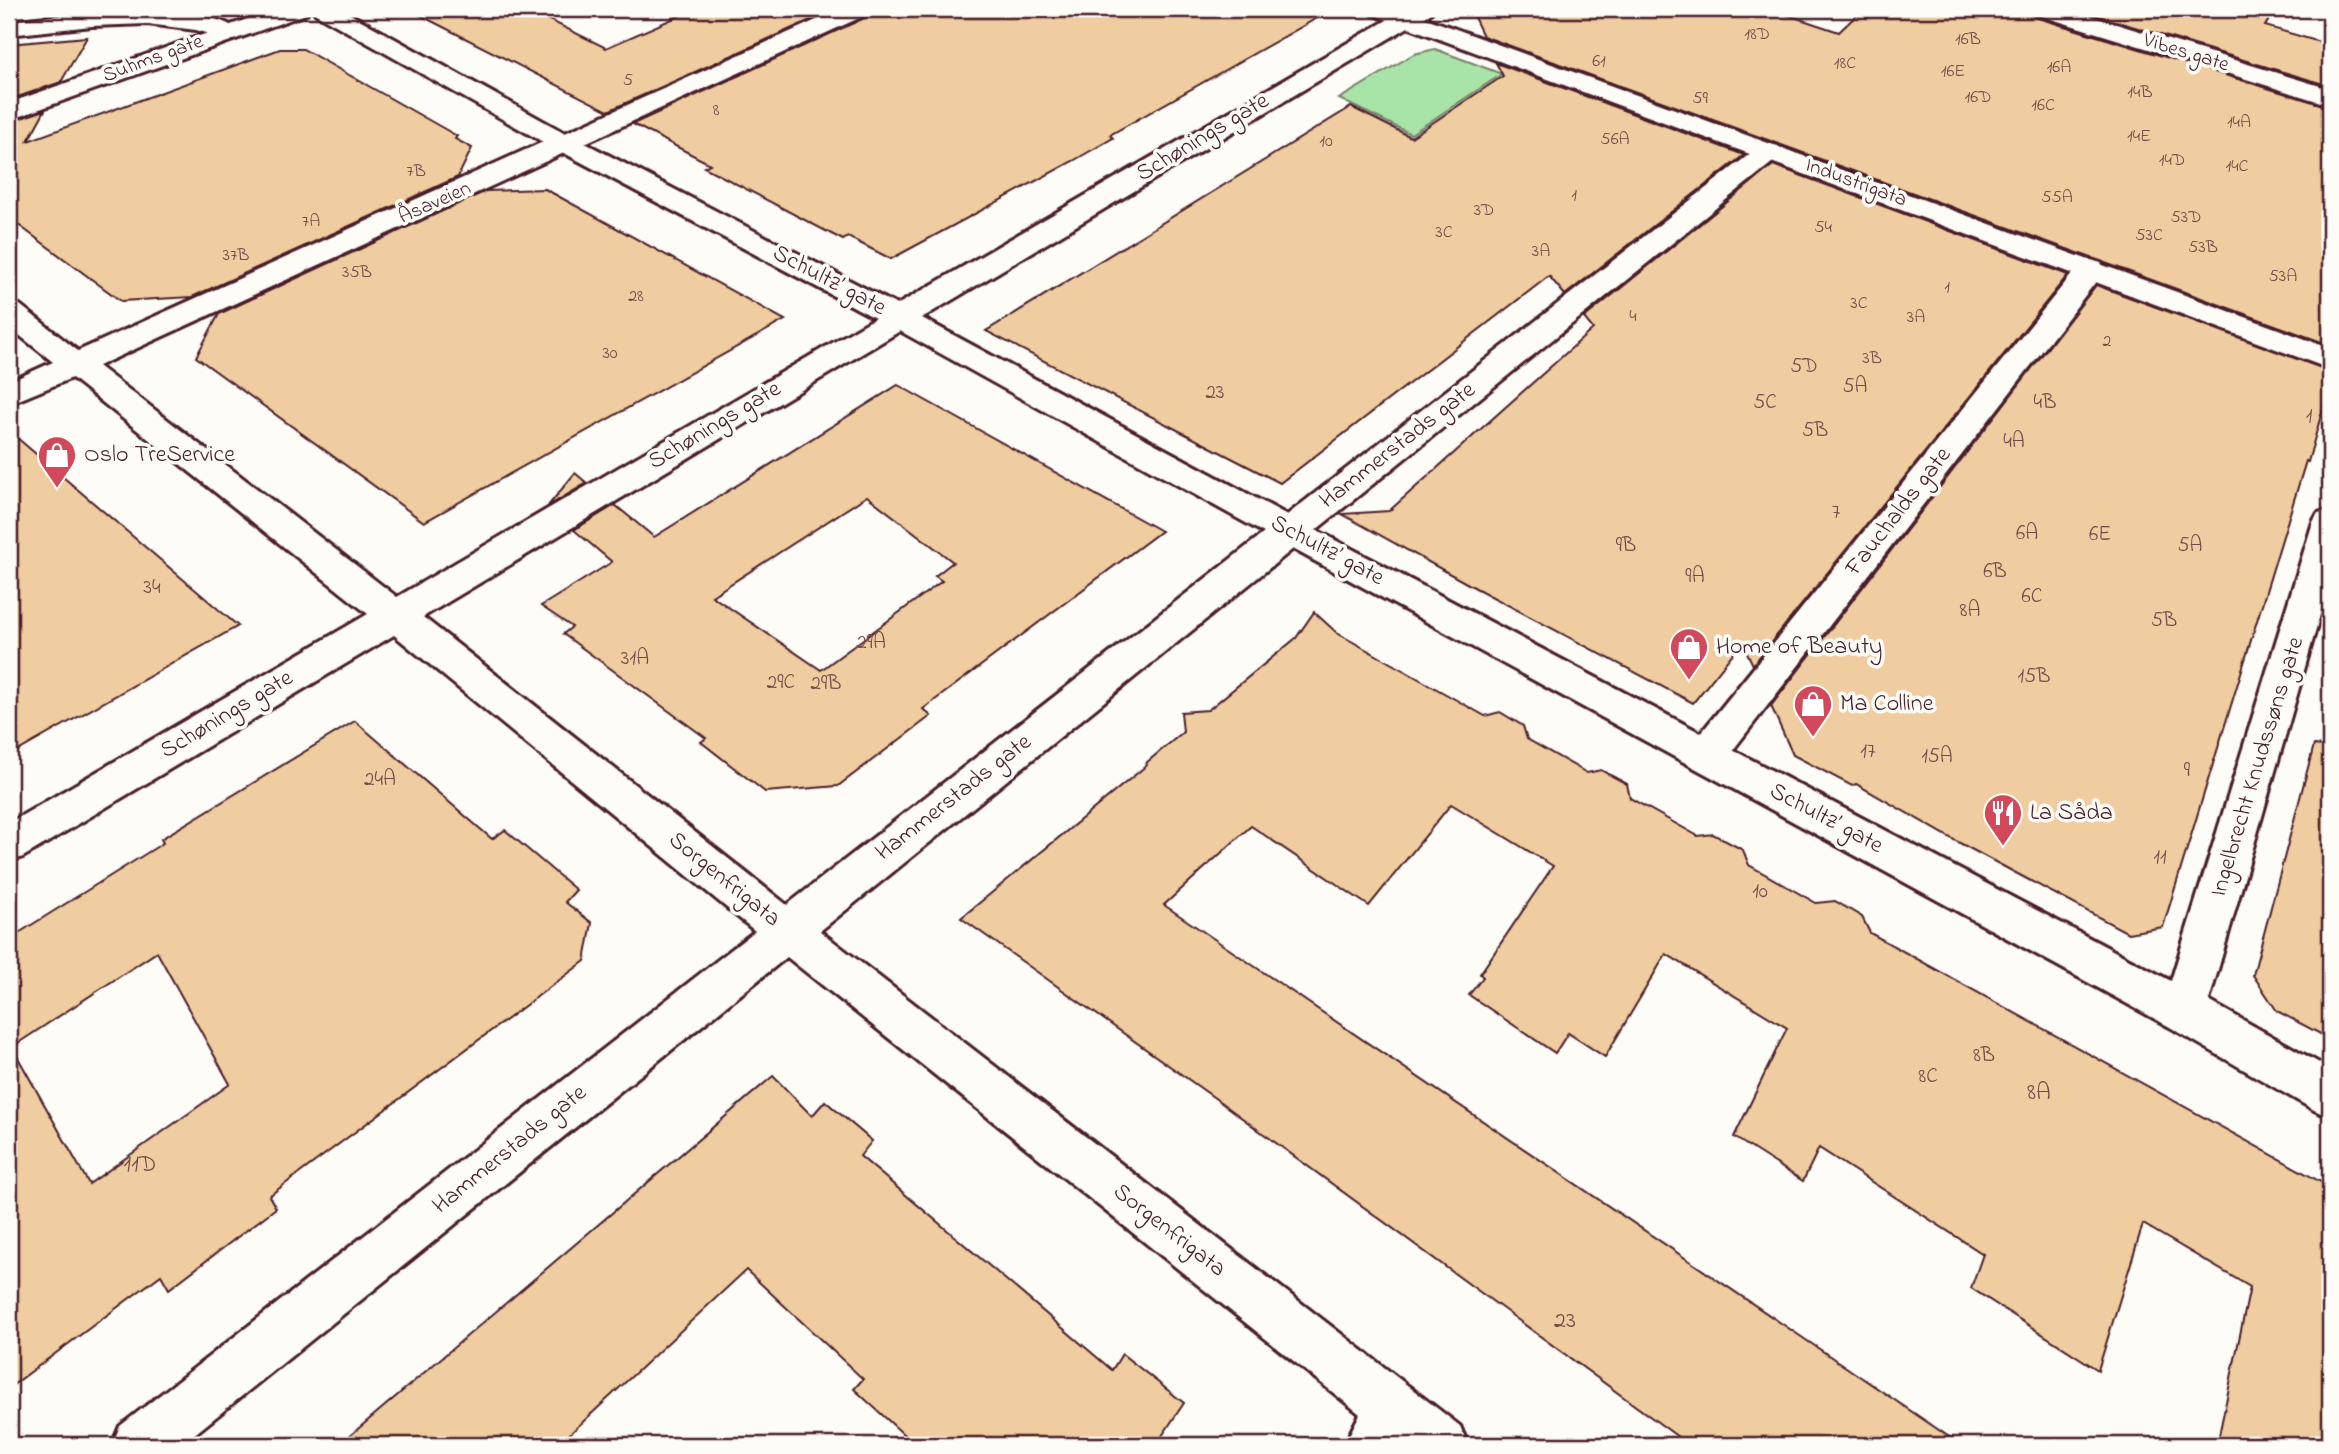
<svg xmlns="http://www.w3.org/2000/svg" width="2339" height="1454" viewBox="0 0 2339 1454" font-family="'Indie Flower',sans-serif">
<rect width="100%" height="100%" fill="#fdfcf7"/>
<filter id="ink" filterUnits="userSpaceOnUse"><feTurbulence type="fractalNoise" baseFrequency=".0143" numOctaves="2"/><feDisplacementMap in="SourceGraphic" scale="14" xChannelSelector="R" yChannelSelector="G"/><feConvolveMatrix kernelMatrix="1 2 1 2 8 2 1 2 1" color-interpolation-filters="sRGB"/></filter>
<g filter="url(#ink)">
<path fill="#a8e3a8" stroke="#79816a" stroke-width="2" d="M1435,49L1502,74L1411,134L1339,99L1414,54Z"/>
<g fill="#efcda0" stroke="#4a1f2b" stroke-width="2" fill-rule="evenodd">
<path d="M408,9H527L606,48L695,9H835L608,111Z"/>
<path d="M875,9H1333L1110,135L1113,138L1073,161L891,259L848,237L843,240L704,167L710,164L633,124L869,16Z"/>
<path d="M1470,9H1770L1839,32L1863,9H2028L2034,17L2330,107V345L1483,36Z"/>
<path d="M2075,9H2276L2265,26L2330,45V86Z"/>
<path d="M87,37L61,82L9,100V44Z"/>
<path d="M280,49H303L457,136L455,139L472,148L458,177L192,297L121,301L9,218V122L45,110L28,141Z"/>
<path d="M1496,63L1744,155L1565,295L1549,276L1280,483L986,331L1351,107L1411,137L1503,76Z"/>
<path d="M1773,165L2068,275L1753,665L1742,642L1693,703L1470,585L1342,514L1389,511L1593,329L1584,318Z"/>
<path d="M545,189L785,320L424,522L196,357L219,314L486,191Z"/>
<path d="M2096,285L2330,371V383L2308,462L2306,461L2163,927L2128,933L1956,841L1856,784L1852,786L1793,755L1771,706Z"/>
<path d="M898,385L1161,531L923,709L931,716L838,786L765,792L701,742L706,738L563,634L572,627L541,606L612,562L574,530L615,505L654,537ZM867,496L953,562L935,576L942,581L821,670L712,596Z"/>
<path d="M9,431L238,626L9,756Z"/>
<path d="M575,473L587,483L548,506Z"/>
<path d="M1314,612L1337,633L1485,716L1500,712L1523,726L1527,739L1587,773L1601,770L1627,784L1630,798L1698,836L1713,834L1743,850L1749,865L1816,903L1835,901L1862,917L1870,933L2330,1187V1445H2217L2250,1287L2143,1224L2098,1370L1971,1288L1983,1254L1819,1148L1803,1181L1734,1137L1787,1028L1666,954L1605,1057L1568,1033L1555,1053L1469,995L1483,977L1480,974L1553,866L1451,804L1369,906L1251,826L1164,905L1961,1445H1689L1216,1099L961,918L1147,765L1146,763L1183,732L1181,712L1208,710L1296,638Z"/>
<path d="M355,721L492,839L505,830L576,890L565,902L592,923L585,961L269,1196L276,1208L169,1289L161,1275L9,1388V939L163,843L161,839ZM157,952L230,1084L89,1184L12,1047Z"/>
<path d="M2314,745L2330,747V1039L2277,1011L2253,975Z"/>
<path d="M773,1076L812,1116L825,1101L872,1141L860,1156L1112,1370L1122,1354L1184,1403L1156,1445H915L854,1389L863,1379L746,1270L558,1445H339Z"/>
</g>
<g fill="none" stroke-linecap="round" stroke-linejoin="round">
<g stroke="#4a1f2b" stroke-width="6">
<g id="street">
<path d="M312,9H341L565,133L841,9H872L868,14L585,143L897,305L1406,9H1434L1430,14L922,318L1287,515L1760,146L1769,144L1778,146L1782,152L1778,158L1316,530L1701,733L2081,263L2091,260L2101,263L2105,269L2101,275L1733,750L2171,981L2313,522L2318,513L2330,510V580L2209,1001L2330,1069V1117L2314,1110L2168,1026L1293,549L820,931L1460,1426L1468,1445H1344L1360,1414L787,957L181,1445H112L120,1426L755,931L394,635L23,857L9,862V823L368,614L72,378L9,404V382L53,362L9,327V303L20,305L78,351L543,142L316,14ZM564,153L875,318L397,597L98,366ZM900,331L1264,533L787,905L423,617Z"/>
<path d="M2031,9H2067L2330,89V105L2035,14Z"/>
<path d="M147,10C168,11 227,15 239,32L235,37L227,39L196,30L147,24L92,26L9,35V21L92,12Z"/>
</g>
</g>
<g stroke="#4a1f2b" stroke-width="6">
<g id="secondary">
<path d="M276,9H310L306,14L9,120V103Z"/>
<path d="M1368,9H1401L2330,348V369L1372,14Z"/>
</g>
</g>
<use href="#street" fill="#fdfcf7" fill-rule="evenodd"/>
<use href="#secondary" fill="#fdfcf7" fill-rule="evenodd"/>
</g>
</g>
<defs>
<g id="shop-pin" transform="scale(2.0125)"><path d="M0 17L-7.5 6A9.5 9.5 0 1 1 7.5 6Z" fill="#d1495b" stroke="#fdfcf7"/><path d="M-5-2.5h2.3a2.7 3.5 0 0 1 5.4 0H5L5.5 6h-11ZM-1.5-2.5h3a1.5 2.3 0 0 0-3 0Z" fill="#fff"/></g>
<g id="restaurant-pin" transform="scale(2.0125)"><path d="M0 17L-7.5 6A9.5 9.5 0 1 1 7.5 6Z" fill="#d1495b" stroke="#fdfcf7"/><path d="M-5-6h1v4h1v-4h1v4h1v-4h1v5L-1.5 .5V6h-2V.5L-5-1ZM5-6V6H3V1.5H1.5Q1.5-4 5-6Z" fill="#fff"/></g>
</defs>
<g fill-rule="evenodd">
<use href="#shop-pin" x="57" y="455"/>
<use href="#shop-pin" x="1689" y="647"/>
<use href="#shop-pin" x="1813" y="704"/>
<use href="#restaurant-pin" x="2003" y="813"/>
</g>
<g text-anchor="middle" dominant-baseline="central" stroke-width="7" stroke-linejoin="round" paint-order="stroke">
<g font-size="18" fill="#734a48">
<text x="1757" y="35">18D</text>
<text x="1968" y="40">16B</text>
<text x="1599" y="62">61</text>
<text x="1845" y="64">18C</text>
<text x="2059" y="68">16A</text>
<text x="1953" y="72">16E</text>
<text x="628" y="81">5</text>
<text x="2140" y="93">14B</text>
<text x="1978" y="98">16D</text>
<text x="1700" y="99">59</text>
<text x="2043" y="106">16C</text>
<text x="716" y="111">8</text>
<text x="2239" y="123">14A</text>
<text x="2139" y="137">14E</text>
<text x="1615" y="140">56A</text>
<text x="1326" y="142">10</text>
<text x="2172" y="161">14D</text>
<text x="2237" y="167">14C</text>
<text x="416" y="172">7B</text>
<text x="1574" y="196">1</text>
<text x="2057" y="198">55A</text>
<text x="1484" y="211">3D</text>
<text x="2186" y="218">53D</text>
<text x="311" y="222">7A</text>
<text x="1823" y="228">54</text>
<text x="1444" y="233">3C</text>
<text x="2149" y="236">53C</text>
<text x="2203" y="248">53B</text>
<text x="1541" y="252">3A</text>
<text x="236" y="256">37B</text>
<text x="357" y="273">35B</text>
<text x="2283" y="277">53A</text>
<text x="1947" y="288">1</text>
<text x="636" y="297">28</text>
<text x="1859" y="304">3C</text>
<text x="1633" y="317">4</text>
<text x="1916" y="318">3A</text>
<text x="2107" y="342">2</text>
<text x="610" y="354">30</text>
<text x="1872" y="359">3B</text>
</g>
<g font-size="21" fill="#4a1f2b" stroke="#fdfcf7">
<text transform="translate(2186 53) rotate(17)">Vibes gate</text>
<text transform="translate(153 59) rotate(-20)">Suhms gate</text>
<text transform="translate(1856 183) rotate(20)">Industrigata</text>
<text transform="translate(435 203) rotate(-24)">Åsaveien</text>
</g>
<g font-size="21" fill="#734a48">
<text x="1804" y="367">5D</text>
<text x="1855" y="387">5A</text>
<text x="1215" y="393">23</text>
<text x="1765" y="403">5C</text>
<text x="2045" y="403">4B</text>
<text x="2309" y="417">1</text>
<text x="1815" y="431">5B</text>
<text x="2014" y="442">4A</text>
<text x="1836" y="513">7</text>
<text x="2027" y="534">6A</text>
<text x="2100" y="535">6E</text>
<text x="1626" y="546">9B</text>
<text x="2190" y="546">5A</text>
<text x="1995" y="572">6B</text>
<text x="1695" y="577">9A</text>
<text x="152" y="588">34</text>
<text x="2032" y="597">6C</text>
<text x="1970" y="611">8A</text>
<text x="2164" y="621">5B</text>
<text x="871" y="643">29A</text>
<text x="635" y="659">31A</text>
<text x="2034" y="677">15B</text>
<text x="781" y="683">29C</text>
<text x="826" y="684">29B</text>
<text x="1868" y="752">17</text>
<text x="1937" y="757">15A</text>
<text x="2187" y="771">9</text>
<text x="380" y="780">24A</text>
<text x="2160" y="858">11</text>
<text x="1760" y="892">10</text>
<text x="1984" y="1056">8B</text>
<text x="1928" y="1077">8C</text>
</g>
<g font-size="24" fill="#4a1f2b" stroke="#fdfcf7">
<text transform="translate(1203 138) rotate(-31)">Schønings gate</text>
<text transform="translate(829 281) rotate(28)">Schultz’ gate</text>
<text transform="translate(715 426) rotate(-31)">Schønings gate</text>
<text transform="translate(1398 446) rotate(-38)">Hammerstads gate</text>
<text transform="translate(1899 512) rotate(-52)">Fauchalds gate</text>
<text transform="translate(1327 551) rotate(28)">Schultz’ gate</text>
<text transform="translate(227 715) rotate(-31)">Schønings gate</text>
<text transform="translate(2258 767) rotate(-73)">Ingelbrecht Knudssøns gate</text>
<text transform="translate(954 798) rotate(-38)">Hammerstads gate</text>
<text transform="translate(1826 819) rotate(28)">Schultz’ gate</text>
<text transform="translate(724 880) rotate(39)">Sorgenfrigata</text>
<text transform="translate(510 1150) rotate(-39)">Hammerstads gate</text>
<text transform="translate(1169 1231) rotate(38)">Sorgenfrigata</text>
</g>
<g font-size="24" fill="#4a1f2b" stroke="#fdfcf7" text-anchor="start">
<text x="84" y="455">Oslo TreService</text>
<text x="1716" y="647">Home of Beauty</text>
<text x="1840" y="704">Ma Colline</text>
<text x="2030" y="813">La Såda</text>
</g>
<g font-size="24" fill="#734a48">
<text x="2039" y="1093">8A</text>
<text x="140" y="1165">11D</text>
<text x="1565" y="1321">23</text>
</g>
</g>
<rect width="2339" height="1454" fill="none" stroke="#fdfcf7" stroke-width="35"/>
<rect x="18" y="18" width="2304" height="1419" fill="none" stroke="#4a1f2b" stroke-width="2.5" filter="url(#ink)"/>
</svg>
